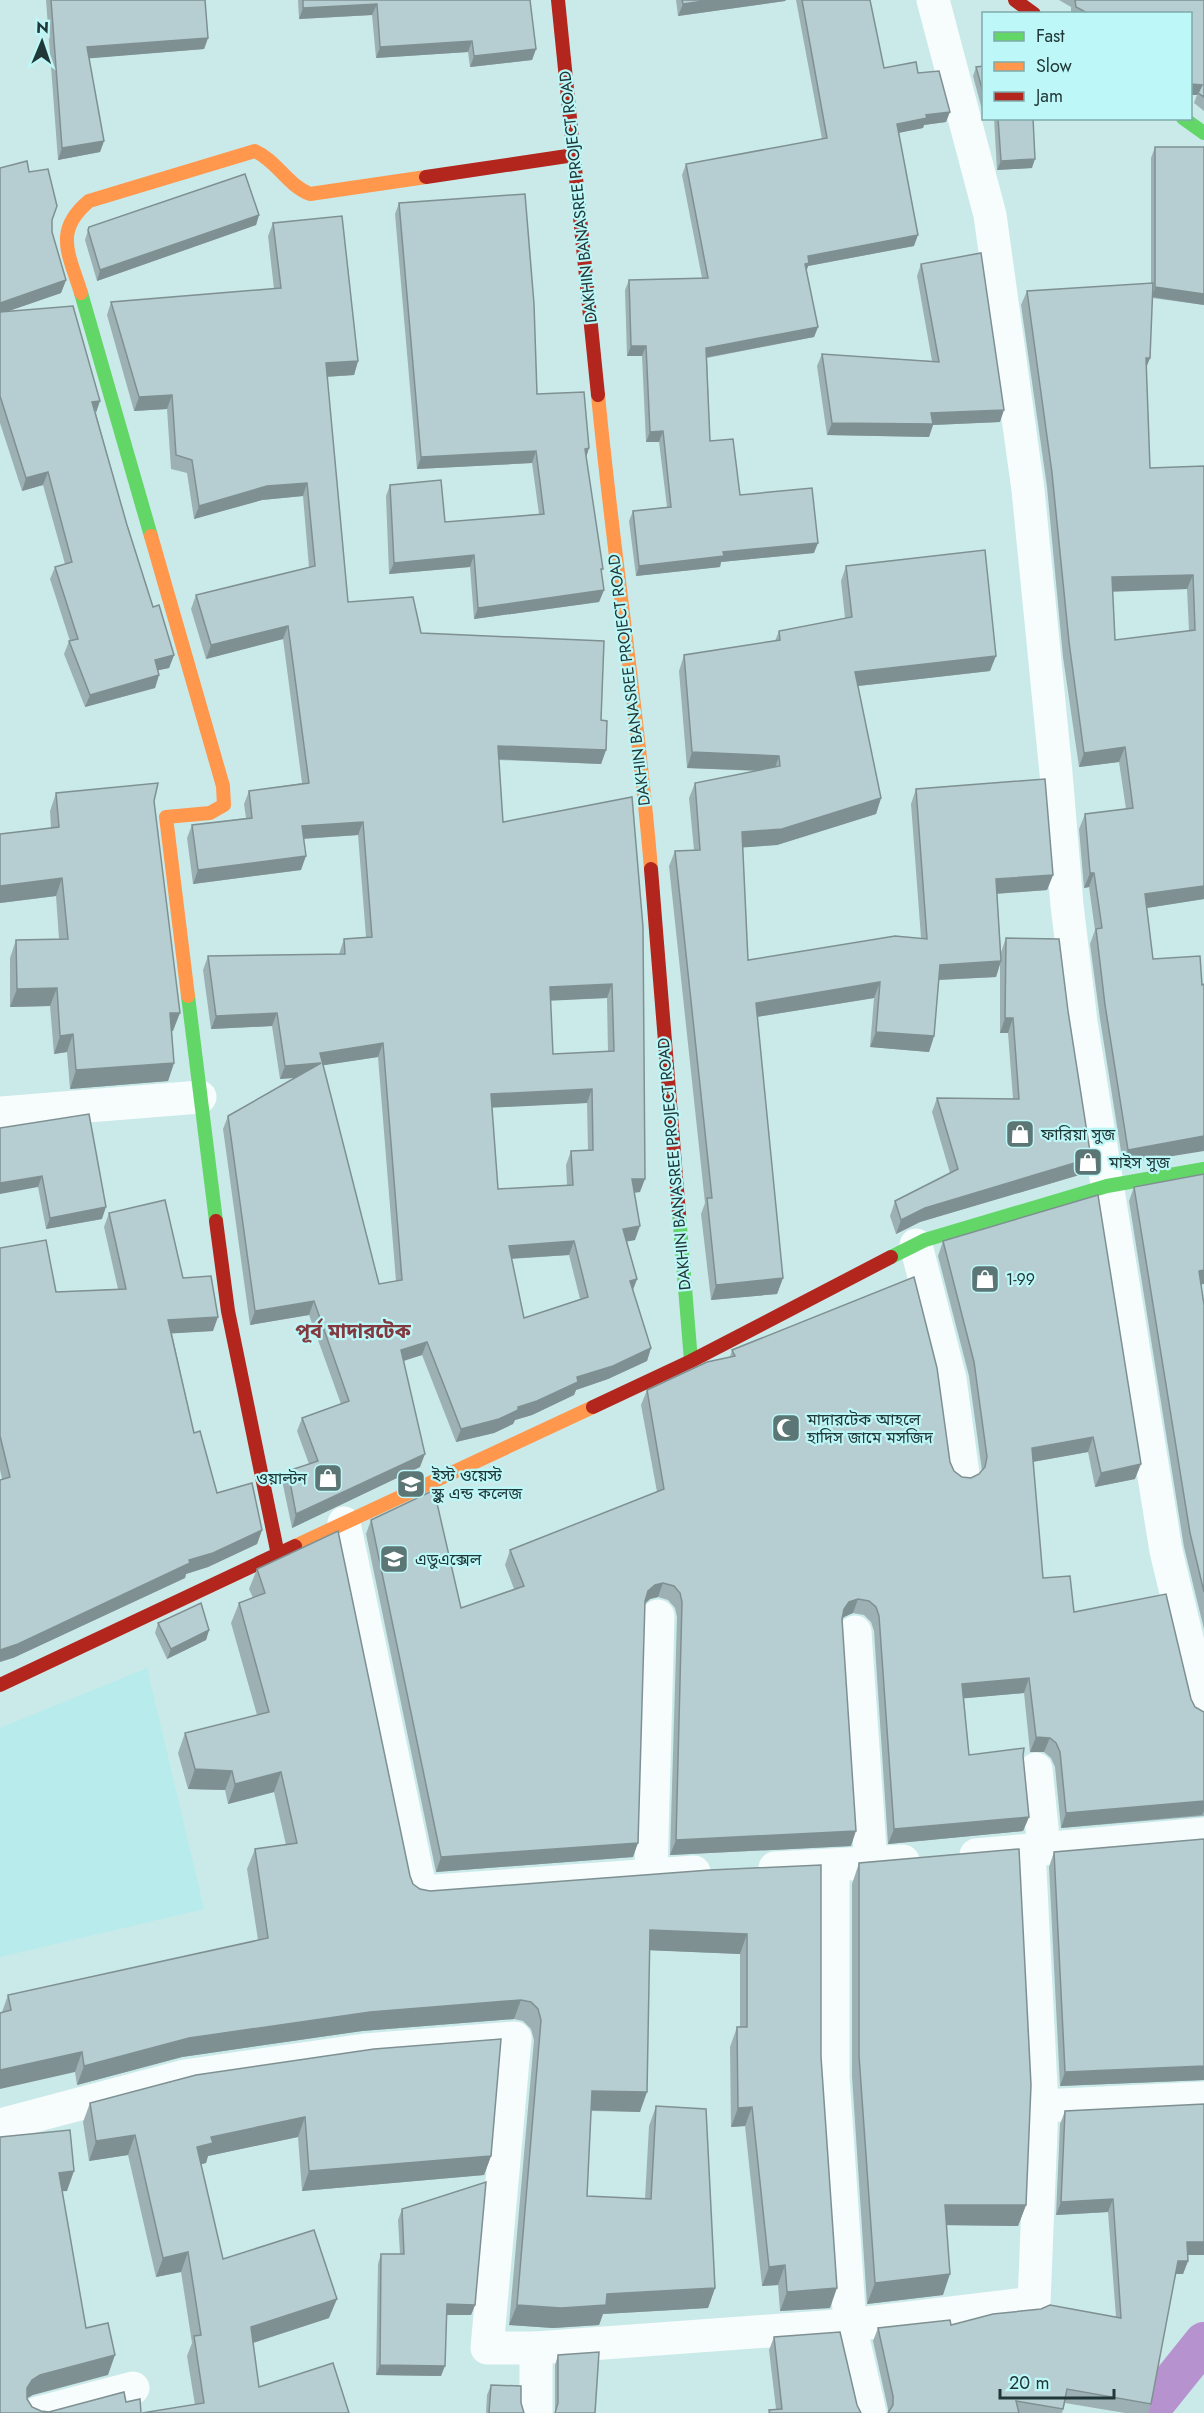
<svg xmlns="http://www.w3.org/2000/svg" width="1204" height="2413" viewBox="0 0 1204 2413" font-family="Jost,'Noto Sans Bengali',sans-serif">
<rect width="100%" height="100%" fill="#caeaea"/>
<path fill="#b7ebec" d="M147,1668L204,1909L0,1957V1728Z"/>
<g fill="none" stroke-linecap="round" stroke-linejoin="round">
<path stroke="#b693cf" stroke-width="40" d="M1147,2413L1204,2342"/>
<g stroke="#f7fcfc" stroke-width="33">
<path d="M933,0L990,215L1028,490L1056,773L1067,905L1081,1022L1166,1551L1204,1709"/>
<path d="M0,1113L200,1097"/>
<path d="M916,1245L950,1379L963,1474"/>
<path d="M344,1523L421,1892L694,1872"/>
<path d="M855,1632L871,1864"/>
<path d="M1036,1769L1044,1848"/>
<path d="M1029,1850L1042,2106L1204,2098"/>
<path d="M976,1855L1204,1834"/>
<path d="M833,1866V2077L850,2325L870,2413"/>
<path d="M775,1868L903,1861"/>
<path d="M651,1874L658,1616"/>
<path d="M0,2125L185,2076L365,2050L515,2038L487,2348H536V2413"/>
<path d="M536,2348L850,2325L1034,2303L1042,2106"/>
<path d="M38,2413L133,2388"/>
</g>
<g stroke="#63d668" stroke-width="14">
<path d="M1183,118L1204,133"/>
<path d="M81,293L151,536"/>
<path d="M188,996L216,1221"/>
<path d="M679,1214L691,1361"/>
<path d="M891,1257L925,1240L1107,1186L1204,1169"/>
</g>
<g stroke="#ff974d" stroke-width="14">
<path d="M81,293C69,254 53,231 89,201L255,151C277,161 287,185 310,194L426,177"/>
<path d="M598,395C613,553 638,711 651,869"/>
<path d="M151,536L223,786L224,805L210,813L166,817L188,996"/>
<path d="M295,1546L593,1407"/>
</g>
<g stroke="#b3261e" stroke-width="14">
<path d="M558,0L598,395"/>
<path d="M1015,0L1034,14"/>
<path d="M426,177L574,155"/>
<path d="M651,869L679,1214"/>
<path d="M216,1221L228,1311L278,1555"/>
<path d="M593,1407L691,1361L891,1257"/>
<path d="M0,1685L295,1546"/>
</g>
</g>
<g fill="#9db1b4" fill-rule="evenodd">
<path d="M46,0H205L208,38L204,49L89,58L104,141L100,152L58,160Z"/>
<path d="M298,0H530L536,49L532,60L470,67L468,52L376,58L372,15L299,19Z"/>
<path d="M676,0H786L785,1L678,16Z"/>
<path d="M796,0H870L884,68L918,73L946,122L924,125L923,128L898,133L914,246L808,266L806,271L818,327L814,337L707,358L710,441L740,495L814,553L721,562L720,567L636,576L629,521L633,511L667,507L659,442H646L642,356H627L625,290L629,280L702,278L682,175L686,164L822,139Z"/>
<path d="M1059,0H1204V111L1194,103L1197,95H1191V14H1071V7Z"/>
<path d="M984,66V117L973,76L976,67Z"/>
<path d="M994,118H1033L1032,168L997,170Z"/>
<path d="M1155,147H1204V305L1152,298L1150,358L1146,368L1150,468L1204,466V899L1147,908L1153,959L1202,985L1201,1150L1123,1164L1100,1019L1090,944L1095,930L1089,887L1084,888L1079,829L1085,814L1126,809L1119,762L1079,767L1063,657L1047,487L1021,305L1027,291L1151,283V158ZM1187,589L1189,631L1115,640L1112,591Z"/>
<path d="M0,168L29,172L52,220V232L66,280L61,293L9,311L96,413L127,525L153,607L174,655L169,668L158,670L159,675L155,688L85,707L64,654L69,641H70L50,579L55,567L65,564L43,485L22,491L0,423Z"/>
<path d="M399,203L537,394L589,448L586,458L603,569L601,573L604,590L599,602L474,619L470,567L389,574L386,496L390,485L445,522L539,514L532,463L417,469L395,214Z"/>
<path d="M259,215L256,225L97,281L85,240L89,227Z"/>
<path d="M273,223L358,361L354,375L327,377L348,602L421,633L601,720L606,750L601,764L499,760L503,822L632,797L640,1192L634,1193L635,1240L627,1241L637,1279L633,1290L651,1348L647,1361L608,1379L576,1390L574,1395L532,1415L515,1420L513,1424L494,1433L456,1442L422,1355L404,1361L420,1467L292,1528L283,1485L288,1471L309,1464L297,1431L302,1418L341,1404L309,1315L250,1325L223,1129L228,1116L294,1078L280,1079L272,1026L211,1029L203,970L208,956L339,954L344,939L366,937L358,835L304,839L301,870L193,884L187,838L192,825L246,818L244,804L249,791L302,783L283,639L206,659L191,609L196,595L309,568L303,496L262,500L194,519L187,473L171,469L167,409L134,411L107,315L111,302L274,289L268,236ZM607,998L608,1052L553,1054L550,1000ZM378,1057L396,1281L379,1284L323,1065ZM587,1103L588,1151H571L566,1165L567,1185L498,1189L492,1107ZM569,1255L580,1299L524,1318L511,1259Z"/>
<path d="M921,264L1000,422L933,425L929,437L827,435L817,366L822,354L932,361L917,276Z"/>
<path d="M846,566L990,671L858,686L881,798L876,814L777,845L743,847L748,960L921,938L911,804L916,789L1053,875L1047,890L997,894L1001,952L1006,938L1086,1173L920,1222L896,1234L890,1216L895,1201L950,1173L932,1112L937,1098L1013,1099L1008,1033H1000V964L996,977L939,980L934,1036L929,1052L870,1047L874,998L757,1017L783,1278L777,1294L711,1300L701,1214L705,1203L669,866L675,851L694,850L689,798L695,783L758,771L687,768L679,671L684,655L775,641L779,631L845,618L841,581Z"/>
<path d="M56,793L154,801L173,1031H172L174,1063L168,1081L70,1089L67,1052L54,1054L50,1006L10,1007V958L16,940L59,939L56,896L0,903V834L51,828L50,811Z"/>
<path d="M0,1128L102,1219L46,1229L38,1187Z"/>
<path d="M1204,1174V1284H1201L1204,1305V1629L1184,1547L1129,1201L1134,1187Z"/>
<path d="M109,1213L183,1278L213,1331L172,1333L194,1433L217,1493L262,1530L257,1544L208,1567L186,1574L185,1578L13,1658L2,1479L0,1470V1248L56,1292L118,1289L104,1227Z"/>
<path d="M943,1241L1135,1479L1095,1487L1088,1452L1033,1462L1043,1578L1074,1612L1191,1699L1195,1707L1204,1712V1816L1061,1828L1055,1767L1051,1758L1044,1752H1030L1024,1693L964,1698L969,1755L1023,1756L1029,1817L1023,1831L888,1844L874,1631L871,1622L864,1615L853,1613L844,1617L842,1620L851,1846L670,1855L677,1617L675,1608L668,1600L658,1597L650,1599L645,1604L633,1857L436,1872L366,1534L371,1520L461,1608L514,1589L505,1565L510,1550L657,1492L641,1405L647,1390L730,1357L732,1350L950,1462L954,1471L962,1477L971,1478L979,1474L982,1471L969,1376L938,1256Z"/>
<path d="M257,1569L413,1884L420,1889L430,1891L710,1870L821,2057L830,2308L780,2311L778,2285L762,2286L745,2126L731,2127L730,2047L737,2027H740V1954L650,1950L640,2112L591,2111L587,2196L645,2199L649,2126L656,2106L715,2288L708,2308L603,2314L599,2325L553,2328L509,2325L534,2040L531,2029L523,2021L514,2019L362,2031L182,2057L77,2085L75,2072L2,2012L8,1995L258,1940L247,1869L255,1849L286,1845L274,1792L228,1804L225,1790L188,1789L178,1753L185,1733L257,1715L231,1623L239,1603L253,1598L249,1589Z"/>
<path d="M158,1623L209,1630L206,1640L167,1659L155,1633Z"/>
<path d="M1204,1839V2080L1060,2086L1049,1867L1054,1852Z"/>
<path d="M859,1863L1026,2205L1018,2226L946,2225L943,2295L867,2304L852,2076V1884Z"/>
<path d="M196,2075L491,2156L484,2175L302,2191L298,2137L208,2156L206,2163L201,2164L223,2259L329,2318L253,2343L259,2387L349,2413L195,2405L187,2356L192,2343L181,2272L156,2277L128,2155L89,2161L83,2122L90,2103Z"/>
<path d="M1065,2111L1188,2255V2261L1183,2274H1175L1151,2404L1148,2413H1125L1065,2403L1062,2413H888V2409L873,2341L878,2328L1116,2317L1108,2212L1056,2215L1060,2124Z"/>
<path d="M402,2209L475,2305L471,2315H446L441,2376L376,2375L378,2264L381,2254H400L398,2220Z"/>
<path d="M774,2337L857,2405L861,2413H768L769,2410L776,2409L769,2350Z"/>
<path d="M558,2355L595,2413H555V2365Z"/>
<path d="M491,2385L521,2403L524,2413H486L487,2395Z"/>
</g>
<g fill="#7f9092">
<path d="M710,0H786L785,1L678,16L683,4Z"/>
<path d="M377,4L372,15L299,19L303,8Z"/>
<path d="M208,38L204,49L82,59L87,47Z"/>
<path d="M472,41L468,52L376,58L380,47Z"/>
<path d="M536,49L532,60L470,67L474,56Z"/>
<path d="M1191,84L1202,85L1197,95H1191Z"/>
<path d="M950,112L946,122L924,125L923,128L893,134L897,124L926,115Z"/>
<path d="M104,141L100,152L58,160L62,148Z"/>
<path d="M1035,159L1032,168L997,170L1001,161Z"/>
<path d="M259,215L256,225L97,281L100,270Z"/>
<path d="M918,235L914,246L808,266L806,273L801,274L808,256Z"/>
<path d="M66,280L61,293L0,314V303Z"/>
<path d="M1155,287L1204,294V305L1152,297Z"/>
<path d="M818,327L814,337L703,358L706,348Z"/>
<path d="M631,346H646L642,356H627Z"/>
<path d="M1146,358H1150L1144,373Z"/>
<path d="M358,361L354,375L321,377L326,363Z"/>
<path d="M172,395L167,409L134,411L139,397Z"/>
<path d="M100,401L96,413L92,402Z"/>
<path d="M1004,410L1000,422L933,425L929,437L827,435L832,423L931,413Z"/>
<path d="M663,431L659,442H646L650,432Z"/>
<path d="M589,448L585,460V449Z"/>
<path d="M536,451L532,463L417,469L421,457Z"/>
<path d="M48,472L43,485L22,491L26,478Z"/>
<path d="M307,483L303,496L262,500L194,519L199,506L267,486Z"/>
<path d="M818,543L814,553L721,562L720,567L636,576L639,566L723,552Z"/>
<path d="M474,555L470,567L389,574L394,563Z"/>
<path d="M1193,575L1187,589L1106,592L1112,577Z"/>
<path d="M604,590L599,602L474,619L478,608Z"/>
<path d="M288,626L283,639L206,659L211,645Z"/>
<path d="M174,655L169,668L150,672L155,660Z"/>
<path d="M996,656L990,671L849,687L855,672Z"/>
<path d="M159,675L155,688L85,707L90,695Z"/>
<path d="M498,746L606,750L601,764L493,759Z"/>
<path d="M1125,747L1119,762L1079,767L1084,753Z"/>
<path d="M692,752L779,756L774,771L687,768Z"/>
<path d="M881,798L876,814L777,845L736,848L742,832Z"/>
<path d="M363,822L358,835L297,839L302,826Z"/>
<path d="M306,856L301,870L193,884L198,870Z"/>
<path d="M1090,873H1094L1089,887L1084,888Z"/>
<path d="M1053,875L1047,890L990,894L996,879Z"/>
<path d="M62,878L56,896L0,903V886Z"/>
<path d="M1204,886V899L1140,909L1145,894Z"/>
<path d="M1001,961L996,977L935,980L940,965Z"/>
<path d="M880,982L874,998L750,1018L756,1003Z"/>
<path d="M612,984L607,998L545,1001L550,987Z"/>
<path d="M57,988L50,1006L10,1007L17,989Z"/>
<path d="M170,1013H180L173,1031L164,1032Z"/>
<path d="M277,1013L272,1026L211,1029L216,1016Z"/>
<path d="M1005,1018H1013L1008,1033H1000Z"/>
<path d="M876,1032L934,1036L929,1052L870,1047Z"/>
<path d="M73,1034L67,1052L54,1054L60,1036Z"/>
<path d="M383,1043L378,1057L319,1066L316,1076L280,1079L285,1066L320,1053Z"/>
<path d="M174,1063L168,1081L70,1089L76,1070Z"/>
<path d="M592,1089L587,1103L486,1108L491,1094Z"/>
<path d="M1204,1136V1151L1123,1164L1128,1150Z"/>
<path d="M1091,1158L1086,1173L920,1222L896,1234L901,1220L925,1208Z"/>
<path d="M42,1176L38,1187L0,1194V1183Z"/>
<path d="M632,1179H645L640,1192L627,1193Z"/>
<path d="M106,1207L102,1219L46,1229L50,1218Z"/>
<path d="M640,1226L635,1240L619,1243L623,1229Z"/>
<path d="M574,1241L569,1255L504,1259L509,1246Z"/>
<path d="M1204,1270V1284L1193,1286L1199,1271Z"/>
<path d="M783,1278L777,1294L711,1300L716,1285Z"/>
<path d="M637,1279L632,1292L630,1281Z"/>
<path d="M314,1301L309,1315L250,1325L255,1311Z"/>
<path d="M218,1317L213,1331L163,1334L168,1320Z"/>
<path d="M427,1342L422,1355L396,1363L401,1350Z"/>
<path d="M651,1348L647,1361L608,1379L576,1390L574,1395L532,1415L515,1420L513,1424L494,1433L456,1442L461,1429L518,1407L577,1377Z"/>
<path d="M1093,1437L1088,1452L1026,1463L1032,1448Z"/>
<path d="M425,1454L420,1467L292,1528L296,1514Z"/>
<path d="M1141,1464L1135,1479L1095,1487L1101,1473Z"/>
<path d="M262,1530L257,1544L208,1567L186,1574L185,1578L13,1658L0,1662V1650L189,1560Z"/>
<path d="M663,1583L658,1597L650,1599L642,1606L648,1591L655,1585Z"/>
<path d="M858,1599L853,1613L844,1617L838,1623L844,1609L849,1602Z"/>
<path d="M209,1630L206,1640L167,1659L171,1649Z"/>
<path d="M1029,1678L1024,1693L957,1699L962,1684Z"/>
<path d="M1036,1737L1050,1738L1044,1752H1030Z"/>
<path d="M195,1769L232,1771L225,1790L188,1789Z"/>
<path d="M281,1772L274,1792L228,1804L235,1784Z"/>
<path d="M1204,1801V1811L1202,1815L1061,1828L1066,1813Z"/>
<path d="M1029,1817L1023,1831L888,1844L894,1829Z"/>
<path d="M856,1831L851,1846L670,1855L676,1840Z"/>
<path d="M638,1843L633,1857L436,1872L441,1857Z"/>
<path d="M650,1930L747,1934L740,1954L643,1950Z"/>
<path d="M521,2000L514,2019L362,2031L182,2057L77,2085L84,2066L189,2038L370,2012Z"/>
<path d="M82,2052L75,2072L0,2089V2070Z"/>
<path d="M1204,2066V2080L1060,2086L1065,2072Z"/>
<path d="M592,2091L647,2092L640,2112L585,2110Z"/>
<path d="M752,2107L745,2126L731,2127L738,2108Z"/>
<path d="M305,2117L298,2137L208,2156L206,2163L190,2167L197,2147L211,2137Z"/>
<path d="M135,2135L128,2155L89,2161L96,2141Z"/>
<path d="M491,2156L484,2175L302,2191L309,2171Z"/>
<path d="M74,2171L67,2191L51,2192L59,2173Z"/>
<path d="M1113,2199L1108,2212L1056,2215L1061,2202Z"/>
<path d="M945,2205H1026L1018,2226L937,2225Z"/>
<path d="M1187,2242H1204V2255H1182Z"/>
<path d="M188,2252L181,2272L156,2277L163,2258Z"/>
<path d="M1178,2261H1188L1183,2274H1173Z"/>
<path d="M785,2265L778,2285L762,2286L769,2267Z"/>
<path d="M950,2274L943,2295L867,2304L875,2283Z"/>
<path d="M715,2288L708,2308L603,2314L599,2325L553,2328L509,2325L517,2305L607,2294Z"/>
<path d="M837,2288L830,2308L780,2311L787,2292Z"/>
<path d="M337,2299L329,2318L243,2346L251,2327Z"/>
<path d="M447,2304L475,2305L471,2315H443Z"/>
<path d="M115,2355L108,2375L33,2395L24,2400L27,2388L32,2380L40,2375Z"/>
<path d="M380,2365L445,2366L441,2376L376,2375Z"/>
</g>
<g fill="#b6ced1" stroke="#7f9092" stroke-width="1.5" fill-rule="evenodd">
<path d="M51,0H205L208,38L87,47L104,141L62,148Z"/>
<path d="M303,0H530L536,49L474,56L472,41L380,47L377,4L303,8Z"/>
<path d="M682,0H710L683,4Z"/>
<path d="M802,0H870L884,68L916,62L918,73L939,71L950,112L926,115L927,118L897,124L918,235L808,256L809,263L805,264L818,327L706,348L710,441L733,439L740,495L812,488L818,543L723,552L724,556L639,566L633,511L671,507L663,431L650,432L646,346H631L629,280L708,278L686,164L827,138Z"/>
<path d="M1075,0H1204V97L1198,93L1202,85L1191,84V14H1089L1076,7Z"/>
<path d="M984,66V96L976,67Z"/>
<path d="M998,118H1033L1035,159L1001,161Z"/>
<path d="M1155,147H1204V294L1155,287Z"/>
<path d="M27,161L29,172L48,169L57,206L52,220V232L66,280L0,303V168Z"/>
<path d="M245,174L259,215L100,270L88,230L89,227Z"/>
<path d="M525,194L534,304L537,394L584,392L589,448L585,449L603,569H601L604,590L478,608L474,555L394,563L390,485L441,480L445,522L544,514L536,451L421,457L399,203Z"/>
<path d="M342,216L358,361L326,363L348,602L413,597L421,633L604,641L601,720L607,721L606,750L498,746L503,822L632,797L643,927L645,1179H632L640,1226L623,1229L637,1279L630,1281L651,1348L613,1366L577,1377L578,1382L537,1401L518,1407V1410L499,1419L461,1429L427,1342L401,1350L425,1454L296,1514L288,1471L318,1461L302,1418L349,1401L314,1301L255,1311L228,1116L321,1063L285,1066L277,1013L216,1016L208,956L345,954L344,939L372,937L363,822L302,826L306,856L198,870L192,825L252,818L249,791L309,783L288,626L211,645L196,595L315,566L307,483L267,486L199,506L192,460L176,455L172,395L139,397L111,302L281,288L273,223ZM612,984L614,1051L553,1054L550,987ZM383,1043L402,1280L379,1284L320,1053ZM592,1089L593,1150L571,1151L573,1185L498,1189L491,1094ZM574,1241L588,1297L524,1318L509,1246Z"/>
<path d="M981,253L1004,410L931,413L933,424L832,423L822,354L939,362L921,264Z"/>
<path d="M1153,283L1150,358H1146L1150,468L1204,466V886L1145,894L1153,959L1200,956L1202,985L1204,984V1136L1128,1150L1105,1005L1096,929L1102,928L1094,873H1090L1085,814L1133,808L1125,747L1084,753L1069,642L1052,473L1027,291ZM1193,575L1195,630L1115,640L1112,577Z"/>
<path d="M73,306L100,401L92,402L127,525L153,607L159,605L174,655L155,660L159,675L90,695L69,641L78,639L55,567L72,562L48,472L26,478L0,396V312Z"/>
<path d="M985,550L996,656L855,672L881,798L782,829L742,832L748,960L895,936L927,939L916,789L1045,779L1053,875L996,879L1001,961L940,965L934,1036L876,1032L880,982L756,1003L783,1278L716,1285L707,1198H712L675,851L700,850L695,783L780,766L779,756L692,752L684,655L780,640L779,631L852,617L846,566Z"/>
<path d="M158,783L154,801L180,1013H170L174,1063L76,1070L73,1034L60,1036L57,988L17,989L16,940L68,939L62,878L0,886V834L59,827L56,793Z"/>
<path d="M1006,938L1059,939L1068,1011L1091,1158L925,1208L901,1220L895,1201L958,1169L937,1098L1019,1099L1013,1018H1005Z"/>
<path d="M89,1114L106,1207L50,1218L42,1176L0,1183V1128Z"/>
<path d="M1204,1174V1270L1199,1271L1204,1305V1592L1190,1533L1134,1187Z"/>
<path d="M1098,1195L1141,1464L1101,1473L1093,1437L1032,1448L1043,1578L1070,1576L1074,1612L1166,1594L1191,1699L1195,1707L1204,1712V1801L1066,1813L1060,1752L1056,1743L1050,1738L1036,1737L1029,1678L962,1684L969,1755L1024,1748L1023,1756L1029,1817L894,1829L879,1616L876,1607L869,1601L858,1599L849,1602L844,1609L842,1619L856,1831L676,1840L682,1602L680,1593L674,1586L663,1583L655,1585L648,1591L645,1601L638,1843L441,1857L371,1520L434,1490L461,1608L524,1586L510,1550L664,1489L647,1390L707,1362L735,1356L732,1350L914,1277L937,1368L950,1462L954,1471L962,1477L971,1478L979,1474L985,1467L987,1457L974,1362L943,1241Z"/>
<path d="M165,1200L183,1278L211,1276L218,1317L168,1320L194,1433L200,1431L217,1493L252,1483L262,1530L213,1553L189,1560L190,1563L18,1644L0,1650V1480L10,1477L0,1436V1248L46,1240L56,1292L126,1289L109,1213Z"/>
<path d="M338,1531L410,1876L413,1884L420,1889L430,1891L710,1870L821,1865V2057L837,2288L787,2292L785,2265L769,2267L752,2107L738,2108L737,2027H747V1934L650,1930L647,2092L592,2091L587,2196L651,2199L656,2106L706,2109L715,2288L607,2294L606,2305L561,2308L517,2305L541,2020L538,2009L531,2002L521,2000L370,2012L189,2038L84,2066L82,2052L0,2070V2013L11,2010L8,1995L268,1938L255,1849L297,1843L281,1772L235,1784L232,1771L195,1769L185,1733L269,1712L239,1603L265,1593L257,1569Z"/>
<path d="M201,1603L209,1630L171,1649L158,1623Z"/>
<path d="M1204,1839V2066L1065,2072L1054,1852Z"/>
<path d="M1019,1849L1031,2085L1026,2205H945L950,2274L875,2283L859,2056V1863Z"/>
<path d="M501,2039L491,2156L309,2171L305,2117L211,2137L213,2143L197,2147L223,2259L314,2230L337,2299L251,2327L259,2387L333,2363L349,2413H142L204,2403L194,2336L201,2335L188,2252L163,2258L135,2135L96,2141L90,2103L196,2075L374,2049Z"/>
<path d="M1204,2104V2242H1187L1188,2261H1178L1151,2404L1067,2389L1063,2409L1016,2401L1019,2413H888L893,2405V2396L878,2328L950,2320L951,2325L993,2314L1041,2309L1050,2305L1121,2318L1113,2199L1061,2202L1065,2111Z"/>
<path d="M70,2130L74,2171L59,2173L86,2328L108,2323L115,2355L40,2375L32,2380L27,2388V2399L32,2407L41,2411L49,2412L124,2392L126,2402L140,2399L141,2413H0V2137Z"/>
<path d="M486,2182L475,2305L447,2304L445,2366L380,2365L381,2254H404L402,2209Z"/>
<path d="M840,2332L857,2405L861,2413H770L769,2410L782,2409L774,2337Z"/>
<path d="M599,2352L595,2413H555L558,2403V2355Z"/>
<path d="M491,2385L521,2386V2403L524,2413H489Z"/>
</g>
<defs>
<g id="shop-square" transform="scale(1.5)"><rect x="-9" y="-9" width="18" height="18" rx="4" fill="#5c7676" stroke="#bdf7f7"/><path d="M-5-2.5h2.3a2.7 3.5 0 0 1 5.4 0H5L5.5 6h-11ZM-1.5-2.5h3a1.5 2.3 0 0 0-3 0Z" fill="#fff"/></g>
<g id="mosque-square" transform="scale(1.5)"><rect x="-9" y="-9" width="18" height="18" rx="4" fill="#5c7676" stroke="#bdf7f7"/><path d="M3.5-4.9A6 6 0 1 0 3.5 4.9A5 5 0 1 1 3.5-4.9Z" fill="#fff"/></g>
<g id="school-square" transform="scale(1.5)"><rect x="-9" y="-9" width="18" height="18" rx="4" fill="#5c7676" stroke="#bdf7f7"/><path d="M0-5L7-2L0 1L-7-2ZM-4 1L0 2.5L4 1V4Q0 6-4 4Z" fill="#fff"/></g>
</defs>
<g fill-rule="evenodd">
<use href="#shop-square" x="1020" y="1134"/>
<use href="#shop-square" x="1088" y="1162"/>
<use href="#shop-square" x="985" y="1279"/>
<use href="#mosque-square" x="786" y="1428"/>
<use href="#shop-square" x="328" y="1478"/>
<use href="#school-square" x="411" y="1484"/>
<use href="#school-square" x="394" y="1559"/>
</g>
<g text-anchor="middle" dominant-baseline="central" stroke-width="4.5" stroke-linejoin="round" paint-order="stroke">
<g font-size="16" fill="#213838" stroke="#bdf7f7">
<text transform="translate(578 197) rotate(-96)">DAKHIN BANASREE PROJECT ROAD</text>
<text transform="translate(629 680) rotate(-97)">DAKHIN BANASREE PROJECT ROAD</text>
<text transform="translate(674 1164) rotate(-95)">DAKHIN BANASREE PROJECT ROAD</text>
</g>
<g font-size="16" fill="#213838" stroke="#bdf7f7" text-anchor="start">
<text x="1041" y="1134">ফারিয়া সুজ</text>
<text x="1109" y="1162">মাইস সুজ</text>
<text x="1006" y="1279">1-99</text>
<text x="807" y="1419">মাদারটেক আহলে<tspan x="807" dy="18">হাদিস জামে মসজিদ</tspan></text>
<text x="432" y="1475">ইস্ট ওয়েস্ট<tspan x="432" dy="18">স্কুল এন্ড কলেজ</tspan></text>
<text x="307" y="1478" text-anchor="end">ওয়াল্টন</text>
<text x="415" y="1559">এডুএক্সেল</text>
</g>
<g font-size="20" font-weight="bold" fill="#823a40" stroke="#bdf7f7">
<text x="353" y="1331">পূর্ব মাদারটেক</text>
</g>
</g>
<rect x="982" y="12" width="210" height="108" fill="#bdf7f7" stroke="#7fabab" stroke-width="1.5"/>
<rect x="994" y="32" width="30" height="9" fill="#63d668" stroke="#7fabab" stroke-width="1.5"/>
<text x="1036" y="42" font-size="18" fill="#213838">Fast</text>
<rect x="994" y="62" width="30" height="9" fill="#ff974d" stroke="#7fabab" stroke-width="1.5"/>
<text x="1036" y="72" font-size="18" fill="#213838">Slow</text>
<rect x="994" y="92" width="30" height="9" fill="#b3261e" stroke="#7fabab" stroke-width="1.5"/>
<text x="1036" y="102" font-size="18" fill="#213838">Jam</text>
<g transform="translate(42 42) rotate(2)" stroke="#bdf7f7" stroke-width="4.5" paint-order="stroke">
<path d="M0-4.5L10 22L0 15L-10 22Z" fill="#213838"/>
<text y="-9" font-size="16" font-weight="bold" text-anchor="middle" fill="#213838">N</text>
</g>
<path d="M1000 2389v9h114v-9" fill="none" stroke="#213838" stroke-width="3"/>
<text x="1009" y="2389" font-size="18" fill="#213838" stroke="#bdf7f7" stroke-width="4.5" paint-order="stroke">20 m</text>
</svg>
